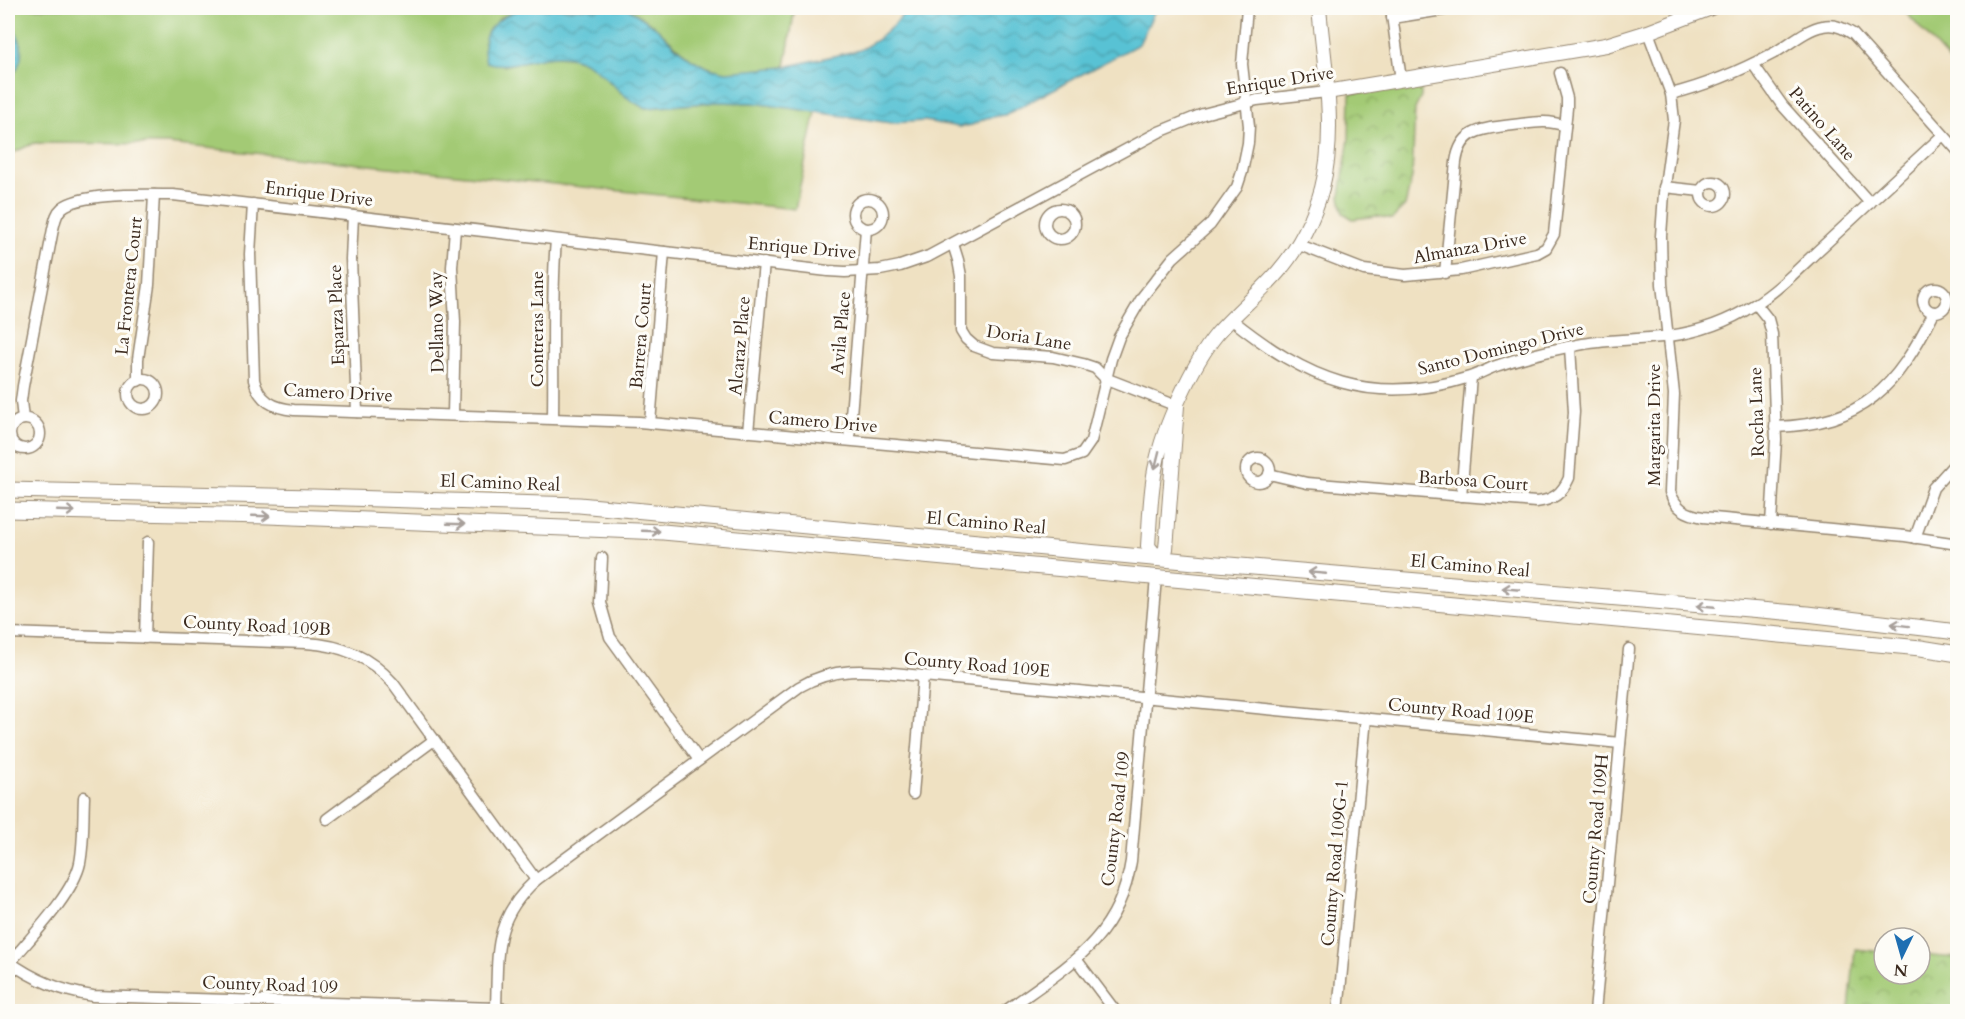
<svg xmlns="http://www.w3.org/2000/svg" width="1965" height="1019" viewBox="0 0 1965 1019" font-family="Cardo,serif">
<defs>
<pattern id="park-crowns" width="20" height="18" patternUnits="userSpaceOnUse" patternTransform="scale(1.5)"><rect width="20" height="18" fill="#a3ca75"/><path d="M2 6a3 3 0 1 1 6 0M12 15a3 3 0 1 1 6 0" fill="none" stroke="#86a45f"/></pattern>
<pattern id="water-waves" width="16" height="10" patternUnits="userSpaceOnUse" patternTransform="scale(1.5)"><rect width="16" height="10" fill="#58c2d4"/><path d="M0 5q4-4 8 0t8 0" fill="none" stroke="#4a9eab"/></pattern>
</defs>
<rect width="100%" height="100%" fill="#fdfcf7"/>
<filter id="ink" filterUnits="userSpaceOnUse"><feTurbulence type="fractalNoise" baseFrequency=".0167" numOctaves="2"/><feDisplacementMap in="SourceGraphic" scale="12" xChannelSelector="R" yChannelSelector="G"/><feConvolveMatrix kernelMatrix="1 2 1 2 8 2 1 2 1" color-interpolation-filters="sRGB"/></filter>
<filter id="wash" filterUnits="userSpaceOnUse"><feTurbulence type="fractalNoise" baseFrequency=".008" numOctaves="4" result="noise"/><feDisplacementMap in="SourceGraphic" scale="24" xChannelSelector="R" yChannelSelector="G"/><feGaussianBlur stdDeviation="1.35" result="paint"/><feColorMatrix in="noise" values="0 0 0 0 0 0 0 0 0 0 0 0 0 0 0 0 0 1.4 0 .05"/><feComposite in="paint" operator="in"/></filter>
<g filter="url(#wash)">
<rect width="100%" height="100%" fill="#efe1c2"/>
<g fill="#a3ca75" stroke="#6f7a4a" stroke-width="1.5">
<path d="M8,8H523L499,18L504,66C542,56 575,46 606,77C618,90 630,102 647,108L717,102L754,103L816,112L795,209L168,144L34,143L8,155V80L10,79Z"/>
<path d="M627,8H795L785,67C766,69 743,75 724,72C693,66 679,49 658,29C649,21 637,14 627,8Z"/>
<path d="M1902,8H1957V69Z"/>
</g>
<g fill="url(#park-crowns)" stroke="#6f7a4a" stroke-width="1.5">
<path d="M1409,84L1421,88V97L1415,109L1412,177L1405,206L1392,219L1377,216L1353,219L1343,213L1340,196L1349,138L1350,94Z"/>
<path d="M1855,949L1884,952V974H1920V955L1957,958V1011H1849Z"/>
</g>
<g fill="url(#water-waves)" stroke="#4a7679" stroke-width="1.5">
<path d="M523,8H627L657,28L676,47L693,60L709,68L726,72L785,67L860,50L877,40L895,24L908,8H1156L1139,44L1005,115L986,118L972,125L959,127L925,121L891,123L754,103L717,102L647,108C617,99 604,66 574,58C544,49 515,72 486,62C477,30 497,18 523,8Z"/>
<path d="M8,23C26,39 26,63 8,80Z"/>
</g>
</g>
<g filter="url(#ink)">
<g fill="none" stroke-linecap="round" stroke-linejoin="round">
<g stroke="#958670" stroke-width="13">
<g id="minor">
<path d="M1391,8L1401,80"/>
<path d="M1392,18L1455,8"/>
<path d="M1648,32L1671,94L1674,120L1664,193L1661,236L1662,284L1674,394L1670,492C1676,509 1686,514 1703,517L1905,536L1958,544"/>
<path d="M1753,64L1782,105L1870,203"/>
<path d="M1671,94C1708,85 1742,70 1774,53C1790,44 1806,29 1823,26C1834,23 1844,28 1853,34L1958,151"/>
<circle cx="1713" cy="194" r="12"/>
<path d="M1664,187L1701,191"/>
<circle cx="868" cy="214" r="15"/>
<path d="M253,204L250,254L254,380C259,401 274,408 294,410L639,422L1065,460L1082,454L1091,441L1111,359L1119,337L1143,296L1173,258L1210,225L1237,187L1242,172L1248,143L1249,126L1242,64L1247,8"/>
<circle cx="1060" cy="224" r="15"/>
<path d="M353,216L351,259L357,412"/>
<path d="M953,244L958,260L961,276V331L966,339L974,346L993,353L1053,357L1083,364L1095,368L1105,378L1177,406"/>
<path d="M1297,244L1364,270L1405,275L1461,270L1537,253L1546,248L1554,234L1567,108V98L1560,73"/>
<path d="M1445,273L1456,162C1461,127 1486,129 1513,125C1532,123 1547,119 1565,126"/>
<circle cx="1935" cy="300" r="12"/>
<path d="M1756,304L1768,319L1772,334L1776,440L1771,524"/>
<path d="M1231,319C1307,380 1371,408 1470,377C1480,374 1489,368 1499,365C1526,356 1555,349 1583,344C1611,339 1641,340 1669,336C1699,332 1729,321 1754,305C1779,290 1801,266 1823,246C1863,209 1903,172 1943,135"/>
<circle cx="143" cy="394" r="15"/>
<path d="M138,381V359L149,285L154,195"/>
<path d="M453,414L455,322L452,267L455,229"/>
<path d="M553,417C554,358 551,299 556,240"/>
<circle cx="25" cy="434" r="15"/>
<path d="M23,419L21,401L23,386L53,229C55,221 56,213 62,208C81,192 148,195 173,195L828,271L845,272L880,270L900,266L929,256L1159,132L1203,114L1257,100L1327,92"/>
<path d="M650,423L664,252"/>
<path d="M1775,427C1864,424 1896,388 1934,312"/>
<path d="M748,432L764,263"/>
<path d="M849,440L866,229"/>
<circle cx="1258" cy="470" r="12"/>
<path d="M1269,474L1307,483L1536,502C1553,500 1562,494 1569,478L1574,412L1570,347"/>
<path d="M1461,496L1471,377"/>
<path d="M1915,538L1933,488L1958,460"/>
<path d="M602,558L600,602L610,637L699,760"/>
<path d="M8,633L306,643C341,645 369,656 393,683L536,880"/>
<path d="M145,638L148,542"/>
<path d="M913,794L923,676"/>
<path d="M327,819L434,740"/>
<path d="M1076,959L1116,1012"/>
<path d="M8,961C34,980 60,991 93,996L496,1008L539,1012"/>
<path d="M8,965C29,939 73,895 80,863C84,842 83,819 84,797"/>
<path d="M496,1008C498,953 492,920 536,880L799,687C840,663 878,672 923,676L1620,743"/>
<path d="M1004,1012C1064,968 1119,941 1131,861L1156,578"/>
<path d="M1338,1012L1366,718"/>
<path d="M1595,1012L1629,649"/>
</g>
</g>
<g stroke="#958670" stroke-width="16">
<g id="tertiary">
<path d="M1327,92L1606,45L1648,32L1711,8"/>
<path d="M1177,406L1166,549L1158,559L1148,546C1150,519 1150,491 1156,465C1163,428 1193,363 1217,334C1236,312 1259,294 1278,272C1298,249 1314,218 1322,188C1337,130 1324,66 1319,8"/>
</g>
</g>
<g stroke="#958670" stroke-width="17">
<g id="secondary">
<path d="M8,490L314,497L579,505L1206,563L1807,614L1949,631L1958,634"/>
<path d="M8,510L268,516L663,532L1921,648L1958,654"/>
</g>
</g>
<use href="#minor" stroke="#fff" stroke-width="10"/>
<use href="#tertiary" stroke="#fff" stroke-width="14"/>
<use href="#secondary" stroke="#fff" stroke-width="15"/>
</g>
<defs><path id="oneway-shaft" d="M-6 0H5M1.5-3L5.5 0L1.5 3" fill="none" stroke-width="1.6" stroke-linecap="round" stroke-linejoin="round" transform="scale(1.5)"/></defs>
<g stroke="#a79f9a">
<use href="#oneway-shaft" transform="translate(1157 460) rotate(104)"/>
<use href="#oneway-shaft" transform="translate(66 511) rotate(2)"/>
<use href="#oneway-shaft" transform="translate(261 516) rotate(2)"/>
<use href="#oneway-shaft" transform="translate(456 524) rotate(2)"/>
<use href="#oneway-shaft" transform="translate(651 531) rotate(2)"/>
<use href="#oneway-shaft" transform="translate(1317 573) rotate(-175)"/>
<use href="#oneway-shaft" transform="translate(1511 589) rotate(-175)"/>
<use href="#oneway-shaft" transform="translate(1706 606) rotate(-175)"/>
<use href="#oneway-shaft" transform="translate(1900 625) rotate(-173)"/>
</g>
</g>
<g text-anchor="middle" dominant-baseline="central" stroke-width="6" stroke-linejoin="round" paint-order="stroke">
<g font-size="18" fill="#3b2a1e" stroke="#fdfcf7">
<text transform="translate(1280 81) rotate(-9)">Enrique Drive</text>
<text transform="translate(1822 124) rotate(49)">Patino Lane</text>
<text transform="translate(319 194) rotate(7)">Enrique Drive</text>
<text transform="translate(802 248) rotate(5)">Enrique Drive</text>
<text transform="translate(1470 248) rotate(-10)">Almanza Drive</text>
<text transform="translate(129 286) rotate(-84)">La Frontera Court</text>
<text transform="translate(337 315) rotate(-92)">Esparza Place</text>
<text transform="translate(437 322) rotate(-91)">Dellano Way</text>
<text transform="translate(537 329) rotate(-90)">Contreras Lane</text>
<text transform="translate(841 333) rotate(-85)">Avila Place</text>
<text transform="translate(641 336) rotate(-85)">Barrera Court</text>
<text transform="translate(1029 338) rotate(9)">Doria Lane</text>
<text transform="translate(740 346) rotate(-85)">Alcaraz Place</text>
<text transform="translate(1501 349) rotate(-14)">Santo Domingo Drive</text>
<text transform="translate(338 393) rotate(3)">Camero Drive</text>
<text transform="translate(1757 412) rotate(-92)">Rocha Lane</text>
<text transform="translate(823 422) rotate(5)">Camero Drive</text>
<text transform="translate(1654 425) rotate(-90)">Margarita Drive</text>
<text transform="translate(1473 481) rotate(4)">Barbosa Court</text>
<text transform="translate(500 483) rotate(2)">El Camino Real</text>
<text transform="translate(986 523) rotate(5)">El Camino Real</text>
<text transform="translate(1470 566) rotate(5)">El Camino Real</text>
<text transform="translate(257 626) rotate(3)">County Road 109B</text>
<text transform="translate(977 665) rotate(5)">County Road 109E</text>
<text transform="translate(1461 711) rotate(5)">County Road 109E</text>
<text transform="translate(1116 819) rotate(-83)">County Road 109</text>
<text transform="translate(1596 829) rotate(-85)">County Road 109H</text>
<text transform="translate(1335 863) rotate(-85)">County Road 109G-1</text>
<text transform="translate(270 985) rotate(2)">County Road 109</text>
</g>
</g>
<rect width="1965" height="1019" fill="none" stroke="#fdfcf7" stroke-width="30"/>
<g transform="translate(1902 956) rotate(185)"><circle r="28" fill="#fdfcf7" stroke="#afa8a0" stroke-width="1.5"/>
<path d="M0-4.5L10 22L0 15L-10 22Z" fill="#1f6fb2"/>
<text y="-9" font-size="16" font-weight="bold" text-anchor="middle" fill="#3b2a1e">N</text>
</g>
</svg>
